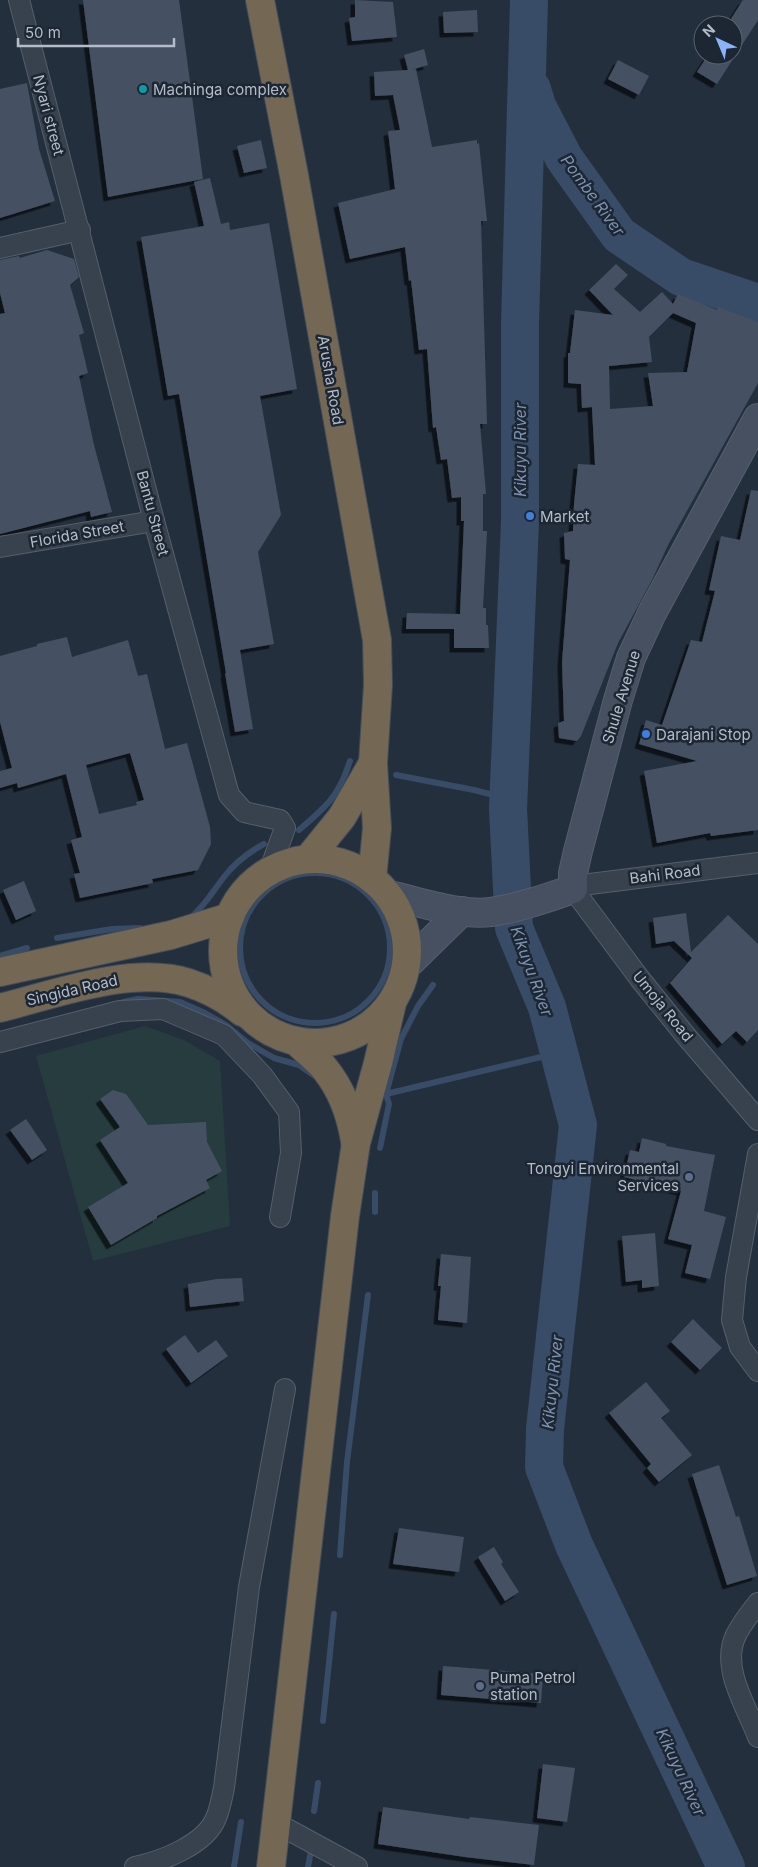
<svg xmlns="http://www.w3.org/2000/svg" width="758" height="1867" viewBox="0 0 758 1867" font-family="Inter,sans-serif">
<defs>
<filter id="shadow"><feDropShadow dx="-4.5" dy="4.5" stdDeviation="0" flood-color="#0009"/></filter>
</defs>
<rect width="100%" height="100%" fill="#242f3e"/>
<path fill="#263c3f" d="M145,1026L184,1040L220,1061L230,1226L93,1261L36,1056Z"/>
<g fill="none" stroke-linecap="round" stroke-linejoin="round">
<g stroke="#394c67" stroke-width="6">
<path d="M396,775L474,790L509,799"/>
<path d="M299,830C326,807 339,796 350,761"/>
<circle cx="315" cy="948" r="75"/>
<path d="M191,917C205,906 213,891 224,877C234,864 249,852 264,844"/>
<path d="M57,938L112,929L140,928"/>
<path d="M0,956L27,948"/>
<path d="M123,1002L138,999L180,1002L205,1013L226,1025L248,1043L274,1058L299,1065L316,1077"/>
<path d="M386,1094L558,1053"/>
<path d="M380,1148L389,1104L386,1094L401,1039L418,1006L433,985"/>
<path d="M375,1212V1193"/>
<path d="M340,1555L347,1462L368,1295"/>
<path d="M323,1721L334,1614"/>
<path d="M314,1811L318,1783"/>
<path d="M234,1867L241,1822"/>
<path d="M308,1867L312,1846"/>
</g>
<g stroke="#394c67" stroke-width="38">
<path d="M529,0L520,324V522L508,809L514,928L547,1007L578,1125L545,1429L544,1467L574,1545L726,1867"/>
<path d="M532,89L537,106L564,158L619,235L681,277L758,303"/>
</g>
</g>
<g fill="#455162" fill-rule="evenodd" filter="url(#shadow)">
<path d="M83,0H179L203,179L108,197Z"/>
<path d="M355,0L393,2L397,37L352,41L349,18L355,17Z"/>
<path d="M743,0H758V20L717,84L697,72L708,55H733V25H727Z"/>
<path d="M477,10L478,32L444,33L443,12Z"/>
<path d="M424,49L428,65L411,70L416,69L432,147L477,140V144L479,143L487,221H481L487,424H480L486,494H483V531H487L483,608H486V625H488L489,648H454V629H406L407,613L460,614L464,521H461V497L452,498L447,459L441,460L436,427L433,428L427,349L419,350L411,280L409,281L405,247L350,259L338,203L395,189L388,131L400,130L393,95L375,96L374,72L408,70L404,55Z"/>
<path d="M618,60L649,76L639,95L608,79Z"/>
<path d="M27,83L39,149L55,201L0,218V89Z"/>
<path d="M261,140L267,168L244,173L237,146Z"/>
<path d="M210,178L221,224L229,222L230,230L269,223L297,389L260,396L281,515L258,552L274,644L240,650L253,729L235,732L225,673H226L179,394L168,396L141,237L204,226L194,182Z"/>
<path d="M47,250L74,259L79,277L70,285L84,333L79,335L88,373L79,376L94,445L112,512L91,517L90,511L0,534V314L5,313L0,293V260L19,256L20,258Z"/>
<path d="M616,264L628,275L614,289L640,312L662,292L673,304L678,294L717,310L718,307L758,322V383L668,545L652,580L618,643L581,736L577,741L559,738L558,723L564,721L562,662L570,560L565,559L564,533L573,531L574,504L578,464L595,465L592,407L582,408L581,384L568,383V353H570L575,310L613,315L589,290ZM673,313L696,323L687,372L648,373L653,406L610,409L609,366L652,362L649,337Z"/>
<path d="M751,490L758,491V830L711,836L710,833L657,843L644,771L697,761L639,744L646,720L662,725L691,640L702,642L715,591L709,590L721,536L740,540Z"/>
<path d="M67,637L72,657L128,640L138,676L147,674L165,749L187,743L210,827L211,844L198,870L152,879L153,883L80,898L74,874L80,873L71,840L82,837L66,774L18,788L17,783L0,788V771L12,768L0,722V656L37,646V644ZM130,753L144,800L136,802L137,805L99,814L86,765Z"/>
<path d="M24,881L36,911L16,920L3,890Z"/>
<path d="M686,913L691,952L728,915L758,944V1030L747,1042L736,1031L722,1044L670,983L692,958L674,941L656,944L653,918Z"/>
<path d="M113,1090L126,1094L148,1125L206,1122L207,1142L222,1171L206,1180L210,1188L157,1216V1218L111,1245L88,1207L128,1183L100,1140L120,1127L100,1099Z"/>
<path d="M26,1119L47,1150L32,1160L10,1130Z"/>
<path d="M642,1138L666,1144V1146L715,1155L704,1211L726,1217L710,1279L685,1273L692,1245L668,1239L681,1191L624,1177L630,1150L639,1152Z"/>
<path d="M655,1233L659,1286L642,1288V1280L626,1282L622,1236Z"/>
<path d="M441,1254L471,1257L467,1323L438,1320L441,1286H438Z"/>
<path d="M242,1278L244,1301L190,1307L188,1284L217,1279Z"/>
<path d="M693,1319L722,1348L700,1370L671,1342Z"/>
<path d="M185,1335L198,1353L216,1340L228,1356L191,1383L166,1349Z"/>
<path d="M646,1382L670,1411L661,1418L692,1455L659,1482L647,1468L651,1464L609,1413Z"/>
<path d="M719,1465L736,1517L739,1516L757,1576L727,1585L692,1474Z"/>
<path d="M399,1528L464,1537L459,1572L393,1564Z"/>
<path d="M494,1547L503,1562L501,1564L519,1592L505,1601L478,1557Z"/>
<path d="M443,1666L543,1674L541,1703L441,1695Z"/>
<path d="M543,1764L575,1768L567,1822L537,1818Z"/>
<path d="M383,1807L469,1819L470,1817L539,1825L534,1865L465,1857L378,1844Z"/>
</g>
<g fill="none" stroke-linecap="round" stroke-linejoin="round">
<g stroke="#565f6c" stroke-width="22">
<g id="street">
<path d="M19,0L154,521L229,795L244,812L280,820L285,828L269,872"/>
<path d="M0,248L80,230"/>
<path d="M0,547L154,521"/>
<path d="M758,863L590,884L573,889L640,979L686,1036L758,1120"/>
<path d="M0,1042L120,1011L163,1009L224,1035L262,1075L289,1112L291,1153L280,1217"/>
<path d="M758,1154L736,1277L732,1320L740,1347L758,1371"/>
<path d="M758,1603C750,1613 742,1623 736,1635C720,1668 747,1707 758,1737"/>
<path d="M276,1823L357,1867"/>
<path d="M135,1867C162,1861 205,1845 216,1818C220,1809 222,1797 224,1788L249,1587L285,1389"/>
</g>
</g>
<g stroke="#565f6c" stroke-width="30">
<g id="secondary">
<path d="M389,895C420,902 460,916 491,912C519,908 547,898 573,889V873L578,851L618,700L631,658L652,613L758,418"/>
<path d="M406,966L462,911"/>
</g>
</g>
<g stroke="#434c59" stroke-width="30">
<g id="highway">
<path d="M260,0L294,175L377,640L378,685L373,763L377,828L372,879"/>
<path d="M308,859L342,817L373,763"/>
<circle cx="315" cy="951" r="92"/>
<path d="M0,972L171,935L230,917"/>
<path d="M0,1008C56,994 132,965 189,983C208,989 226,999 242,1012"/>
<path d="M297,1042C306,1051 317,1059 325,1069C342,1090 351,1116 355,1141"/>
<path d="M271,1867L345,1216L356,1143L378,1063L392,1003"/>
</g>
</g>
<use href="#street" stroke="#38414e" stroke-width="20"/>
<use href="#secondary" stroke="#465061" stroke-width="28"/>
<use href="#highway" stroke="#746855" stroke-width="28"/>
</g>
<circle fill="#0f9aa8" stroke="#1d2633" stroke-width="2" cx="143" cy="89" r="5"/>
<g fill="#3f7fe0" stroke="#1d2633" stroke-width="2">
<circle cx="530" cy="516" r="5"/>
<circle cx="646" cy="734" r="5"/>
</g>
<g fill="#5c6f8a" stroke="#1d2633" stroke-width="2">
<circle cx="689" cy="1177" r="5"/>
<circle cx="480" cy="1686" r="5"/>
</g>
<g text-anchor="middle" dominant-baseline="central" stroke-width="5" stroke-linejoin="round" paint-order="stroke">
<g font-size="15" fill="#b4bcc9" stroke="#1d2633" text-anchor="start">
<text x="153" y="89">Machinga complex</text>
<text x="540" y="516">Market</text>
<text x="656" y="734">Darajani Stop</text>
<text x="679" y="1168" text-anchor="end">Tongyi Environmental<tspan x="679" dy="17">Services</tspan></text>
<text x="490" y="1677">Puma Petrol<tspan x="490" dy="17">station</tspan></text>
</g>
<g font-size="15" fill="#b4bcc9" stroke="#1d2633">
<text transform="translate(49 115) rotate(75)">Nyari street</text>
<text transform="translate(331 380) rotate(80)">Arusha Road</text>
<text transform="translate(153 513) rotate(75)">Bantu Street</text>
<text transform="translate(77 534) rotate(-10)">Florida Street</text>
<text transform="translate(621 697) rotate(-73)">Shule Avenue</text>
<text transform="translate(665 874) rotate(-7)">Bahi Road</text>
<text transform="translate(72 990) rotate(-13)">Singida Road</text>
<text transform="translate(663 1006) rotate(51)">Umoja Road</text>
</g>
<g font-size="16" font-style="italic" fill="#7c92b1" stroke="#1d2633">
<text transform="translate(593 195) rotate(54)">Pombe River</text>
<text transform="translate(520 450) rotate(-90)">Kikuyu River</text>
<text transform="translate(532 971) rotate(70)">Kikuyu River</text>
<text transform="translate(552 1382) rotate(-84)">Kikuyu River</text>
<text transform="translate(681 1772) rotate(65)">Kikuyu River</text>
</g>
</g>
<g transform="translate(718 40) rotate(316)"><circle r="24" fill="#1d2633" stroke="#59626f"/>
<path d="M0-4L9 19L0 12L-9 19Z" fill="#8ab4f8"/>
<text y="-8" font-size="14" font-weight="bold" text-anchor="middle" fill="#b4bcc9">N</text>
</g>
<path d="M18 38v8h156v-8" fill="none" stroke="#b4bcc9" stroke-width="2.5"/>
<text x="25" y="38" font-size="15" fill="#b4bcc9" stroke="#1d2633" stroke-width="4" paint-order="stroke">50 m</text>
</svg>
